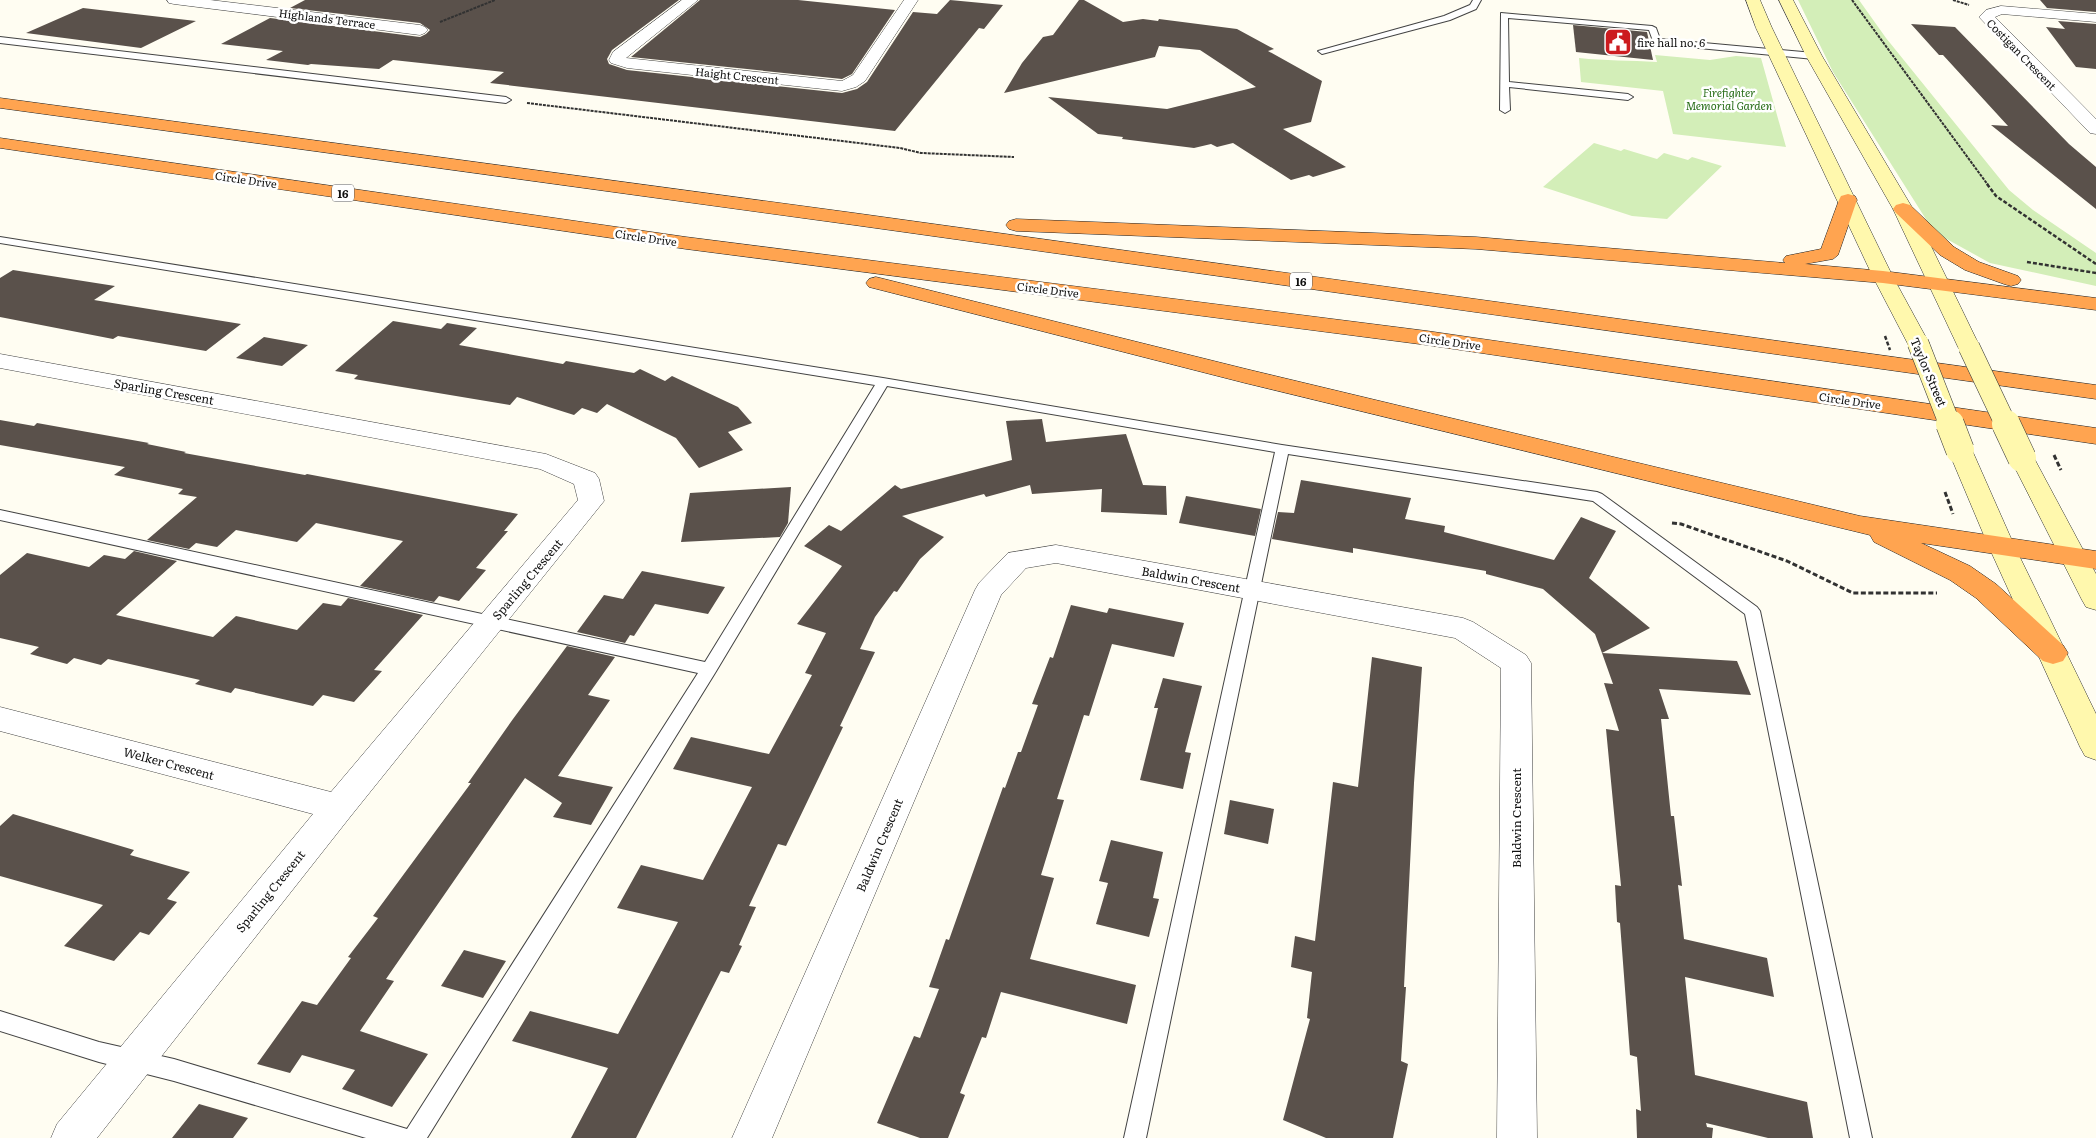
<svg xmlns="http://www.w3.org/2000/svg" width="2096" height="1138" viewBox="0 0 2096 1138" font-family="Literata,serif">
<rect width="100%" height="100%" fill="#fffdf2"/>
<g fill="#d3eeb8">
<path d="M1798,0H1859L1886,38L2009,190L2033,210L2096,253V286L1990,263L1934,232L1833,72Z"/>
<path d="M1655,55L1710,60L1736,56L1761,58L1786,147L1673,134L1663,91L1581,82L1579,58C1605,61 1630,60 1657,62Z"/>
<path d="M1594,143L1621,151L1624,149L1657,159L1664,153L1688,160L1692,157L1722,166L1667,219L1632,216L1543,187Z"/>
</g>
<g fill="#5a514b">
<path d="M305,0H679L612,50L607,59L609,64L627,70L842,93L857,89L867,82L913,12L937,14L950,0L1003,5L984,29L979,28L895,131L490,83L504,72L393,60L379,69L311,64L308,65L266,60L283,51L221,44L270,18L420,37L426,34L430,30L420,23L290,8Z"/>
<path d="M700,0H798L895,10L852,74L842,79L631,57Z"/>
<path d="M1079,0H1084L1123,22L1143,19L1158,21L1159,19L1237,29L1274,49L1268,51L1322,81L1311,122L1283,129L1346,167L1313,177L1309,175L1291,180L1233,143L1217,147L1211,144L1194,148L1122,139L1123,137L1098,134L1048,97L1167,109L1256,87L1200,50L1159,46L1155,57L1004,93L1022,63L1043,37L1053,35Z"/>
<path d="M2040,0H2096V12L2047,8Z"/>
<path d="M83,8L100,10L196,21L141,48L26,33Z"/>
<path d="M2058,21L2096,24V69L2076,67L2046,27L2065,29Z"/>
<path d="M1911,24L1955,27L2069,144L2096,167V209L1991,125L2008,126L1943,55H1939Z"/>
<path d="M1573,25L1647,32L1653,60L1576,52Z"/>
<path d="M13,270L115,286L94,300L241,324L206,351L118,336L113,339L0,317V278Z"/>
<path d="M393,321L441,329L447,323L477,328L459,345L563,364L566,361L634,373L640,369L665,381L672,376L738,407L752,423L728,432L743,450L699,468L676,438L607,404L597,413L582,408L574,415L517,397L510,405L354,379L358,375L335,371Z"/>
<path d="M264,337L308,345L282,366L236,358Z"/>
<path d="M1042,419L1046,442L1126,434L1143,485L1166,486L1167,515L1101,512L1102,489L1032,494L1030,485L986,497L984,494L902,516L944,537L920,559L897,592L894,591L875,617L860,649L875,652L840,726L843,727L786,846L778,844L749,906L756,907L739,945L742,946L729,973L721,971L636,1138H571L608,1068L512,1041L530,1011L618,1034L678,922L617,908L641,865L703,880L752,787L673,769L691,737L769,754L812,675L805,673L826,633L797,624L842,566L804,546L829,525L841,531L895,485L901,489L1012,460L1006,421Z"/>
<path d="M0,420L34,426L37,423L149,443L147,444L186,452L184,453L305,475L307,474L518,514L504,531H508L476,568L486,570L459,601L439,596L434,602L360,586L403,541L316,523L297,542L236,530L217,547L196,543L189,549L147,540L197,497L178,494L183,489L114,475L125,467L0,445Z"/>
<path d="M1301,480L1411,498L1405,519L1445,526L1444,532L1554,560L1581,517L1616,531L1589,578L1650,628L1602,653L1595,634L1543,589L1486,574V571L1353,548V553L1272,539L1278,512L1294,513Z"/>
<path d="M791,487L788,523L780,537L681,542L690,493Z"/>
<path d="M1186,496L1261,509L1255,536L1179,523Z"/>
<path d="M134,551L177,561L116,615L213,637L236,616L297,630L323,603L341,606L348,598L423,615L374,670L382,671L354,702L323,695L313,706L235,688L231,693L195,684L200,680L108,659L101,665L74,658L67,664L30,654L39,647L0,638V575L27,553L89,567L104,555L125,559Z"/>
<path d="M642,571L725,587L708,614L655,604L634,636L630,635L625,643L577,632L604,595L623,599Z"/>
<path d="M1071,605L1107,613L1109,608L1184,623L1174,657L1112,644L1089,716L1084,715L1057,799L1064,800L1041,875L1054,878L1030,959L1136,985L1127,1024L1001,992L986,1038L982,1037L960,1093L965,1095L948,1138H920L877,1123L914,1036L920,1038L939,989L929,987L946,939L949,940L1003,787L1005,788L1018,752H1021L1038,705L1032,704L1050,657L1053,658Z"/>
<path d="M567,646L615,657L588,695L610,700L558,776L613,787L591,825L553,817L562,803L525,778L386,979L394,981L360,1031L428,1054L392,1107L342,1089L355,1070L302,1055L290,1073L257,1064L302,1001L317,1005L351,958L348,957L378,918L373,916L471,783H468L513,719Z"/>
<path d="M1602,653L1737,661L1751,695L1659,689L1669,719H1661L1671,816H1674L1682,886L1678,885L1684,939L1767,958L1774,997L1685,977L1695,1075L1807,1102L1813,1138H1768L1706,1123L1707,1127L1713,1128L1712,1138H1637L1636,1109L1641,1111L1637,1057L1630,1055L1620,923L1617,922L1615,885L1621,886L1606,729L1619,731L1604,683L1613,684Z"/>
<path d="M1372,657L1422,667L1414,783L1404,987H1406L1401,1061L1408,1064L1393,1138H1326L1283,1120L1310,1019L1307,1018L1312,972L1291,967L1295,936L1315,941L1333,782L1358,787Z"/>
<path d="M1163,678L1202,686L1185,752L1191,753L1183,789L1140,780L1158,708H1154Z"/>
<path d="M1230,800L1274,809L1268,844L1224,834Z"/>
<path d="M13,814L134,850L130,855L190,872L167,899L177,902L149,935L140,932L114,961L64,946L103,905L0,876V826Z"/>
<path d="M1111,840L1163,852L1153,898L1159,899L1149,937L1096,924L1108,883L1099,881Z"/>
<path d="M464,950L506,961L483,998L441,986Z"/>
<path d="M199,1104L248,1118L233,1138H172Z"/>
</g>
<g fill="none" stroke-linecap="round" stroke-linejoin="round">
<g stroke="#434343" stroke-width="2">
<g id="lane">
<path d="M1473,0H1481L1476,9L1450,20L1322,54L1318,51L1444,16L1470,5Z"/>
<path d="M1501,13L1652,26L1656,28L1660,39L1814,53L1818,56L1814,59L1657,44L1653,41L1649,30L1508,18L1509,82L1628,94L1633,97L1628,100L1509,87L1510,110L1505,113L1500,110Z"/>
<path d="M0,37L506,97L511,100L506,103L0,43Z"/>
<path d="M0,237L883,378L1282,445L1597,492L1602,494L1757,607L1760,611L1872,1138H1850L1745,614L1593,501L1288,454L1146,1138H1124L1275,452L887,386L715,673L427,1138H366L174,1081L99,1062L0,1031V1011L99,1042L174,1059L407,1129L698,673L0,520V510L705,662L875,385L0,243Z"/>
</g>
</g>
<g stroke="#434343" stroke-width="1">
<g id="street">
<path d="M167,0H210L420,25L425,27L428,30L425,33L420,35L174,4L169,3Z"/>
<path d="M682,0H698L626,58L842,81L853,75L904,0H918L865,81L856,87L842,91L627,68L611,63L609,60L613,52Z"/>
<path d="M2001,6L2096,14V22L2002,14L1995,17L2096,119V134L2090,133L1979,17L1986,10Z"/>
<path d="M0,354L546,454L595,473L599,479L604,501L350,817L97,1138H51L57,1124L313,814L0,731V707L331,792L578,500L574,484L540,469L0,368Z"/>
<path d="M1056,545L1463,618L1473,622L1526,655L1531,663L1537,1138H1497L1501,668L1455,638L1056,563L1026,568L1001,595L772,1138H732L975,590L979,583L1008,553Z"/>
</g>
</g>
<g stroke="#323232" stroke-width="1">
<g id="secondary">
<path d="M1746,0H1760L1772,28L1893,277L1929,343L1926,348L1918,350L1910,348L1873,277L1756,28Z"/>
<path d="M1779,0H1793L1822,56L1913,209L1980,347L1977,352L1969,354L1961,352L1958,347L1893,209L1806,56Z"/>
<path d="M1960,442L1969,445L1972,450L2014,545L2096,714V760L2085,756L2080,747L1988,545L1948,450L1951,445Z"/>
<path d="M2022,450L2031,452L2034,458L2096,574V610L2086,607L2082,600L2010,458L2013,452Z"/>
</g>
</g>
<g stroke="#212121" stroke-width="1">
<g id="highway">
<path d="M0,98L854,213L2096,385V399L854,225L0,108Z"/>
<path d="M0,138L686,237L1427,331L2096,428V444L1427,345L686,249L0,148Z"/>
<path d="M1848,194L1855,196L1857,200L1838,255L1833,259L1805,264L1883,271L2096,298V310L1883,283L1476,249L1016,231L1009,229L1006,225L1009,221L1016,219L1476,237L1785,263L1783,260L1786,256L1821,249L1839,200L1841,196Z"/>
<path d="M1903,203L1910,205L1954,247L1979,262L2018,276L2021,280L2018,284L2011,286L2004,284L1965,270L1940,255L1896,213L1893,209L1896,205Z"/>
<path d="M876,277L1246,369L1860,516L2096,551V569L1921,543L1970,566L1996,584L2063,645L2068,653L2063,661L2053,664L2043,661L1976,598L1950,580L1874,542L1870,535L1245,383L869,287L866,283L869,279Z"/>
</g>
</g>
<g stroke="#323232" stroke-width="2" stroke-dasharray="3 1" stroke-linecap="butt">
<path d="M1852,0L1988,185"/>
<path d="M1953,0L1969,5"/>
<path d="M440,22L495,0"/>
<path d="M527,103L900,148L921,153L1014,157"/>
</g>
<g stroke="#323232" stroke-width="2.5" stroke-dasharray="4 2" stroke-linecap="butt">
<path d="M1987,184L1996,196L2096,264"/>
<path d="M2027,262L2096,273"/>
</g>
<g stroke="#323232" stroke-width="3" stroke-dasharray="5 2.5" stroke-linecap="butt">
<path d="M1945,492L1953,514"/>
<path d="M1672,523L1681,524L1787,561L1853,593H1937"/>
</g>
<use href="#lane" fill="#fff" fill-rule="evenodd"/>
<use href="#street" fill="#fff" fill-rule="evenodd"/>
<use href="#secondary" fill="#fff8ad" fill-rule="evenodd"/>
<use href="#highway" fill="#ffa450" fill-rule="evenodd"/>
<g stroke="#323232" stroke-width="22" stroke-linecap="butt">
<g id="secondary-bridge-far1">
<path d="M1918,343L1950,425"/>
<path d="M1969,347L2006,425"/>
</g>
</g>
<g stroke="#323232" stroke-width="29" stroke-linecap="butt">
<g id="secondary-bridge">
<path d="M1950,424L1960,450"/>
<path d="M2006,424L2022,458"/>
</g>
</g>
<path stroke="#323232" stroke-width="2.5" stroke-dasharray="4 2" stroke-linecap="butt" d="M1885,336L1890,350"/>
<path stroke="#323232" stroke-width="3" stroke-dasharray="5 2.5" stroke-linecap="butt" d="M2054,455L2061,470"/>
<use href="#secondary-bridge-far1" stroke="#fff8ad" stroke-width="21"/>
<use href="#secondary-bridge" stroke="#fff8ad" stroke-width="28"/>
</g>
<defs>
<g id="civic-square" transform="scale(1.4375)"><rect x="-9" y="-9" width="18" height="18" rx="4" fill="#cc1b1f" stroke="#fff"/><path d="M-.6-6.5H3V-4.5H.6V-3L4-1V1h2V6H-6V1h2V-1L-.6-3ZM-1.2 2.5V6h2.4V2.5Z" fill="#fff"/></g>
</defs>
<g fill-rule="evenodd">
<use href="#civic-square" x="1618" y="42"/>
</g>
<g text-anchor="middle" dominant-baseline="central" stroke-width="5" stroke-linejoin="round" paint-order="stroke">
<g font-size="11" fill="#101010" stroke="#fff">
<text transform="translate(327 18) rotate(7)">Highlands Terrace</text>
<text transform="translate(2022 54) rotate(46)">Costigan Crescent</text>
<text transform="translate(737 75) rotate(6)">Haight Crescent</text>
<text transform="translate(246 179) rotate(8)">Circle Drive</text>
<text transform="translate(646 237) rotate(8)">Circle Drive</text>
<text transform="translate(1048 289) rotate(7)">Circle Drive</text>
<text transform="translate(1450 341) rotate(8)">Circle Drive</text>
<text transform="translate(1850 400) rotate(8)">Circle Drive</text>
</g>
<g font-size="11" fill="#101010" stroke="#fff" text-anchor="start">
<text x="1637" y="42">fire hall no. 6</text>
</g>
<g font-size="11" font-style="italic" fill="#296e19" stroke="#fff">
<text x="1729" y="92">Firefighter<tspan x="1729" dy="13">Memorial Garden</tspan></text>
</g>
<g fill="#fff" stroke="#585858" stroke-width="1">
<rect x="332" y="184.5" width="22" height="17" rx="4"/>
<rect x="1290" y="272.5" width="22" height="17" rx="4"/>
</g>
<g font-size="11" font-weight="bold" fill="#101010">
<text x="343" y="193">16</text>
<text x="1301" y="281">16</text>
</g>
<g font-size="12" fill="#101010" stroke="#fff">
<text transform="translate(1929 372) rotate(67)">Taylor Street</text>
<text transform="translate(164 391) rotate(10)">Sparling Crescent</text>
<text transform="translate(527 579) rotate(-50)">Sparling Crescent</text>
<text transform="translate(1191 579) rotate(10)">Baldwin Crescent</text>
<text transform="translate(169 763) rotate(15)">Welker Crescent</text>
<text transform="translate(1516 818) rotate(-90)">Baldwin Crescent</text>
<text transform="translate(879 845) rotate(-67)">Baldwin Crescent</text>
<text transform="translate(270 891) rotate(-51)">Sparling Crescent</text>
</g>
</g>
</svg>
